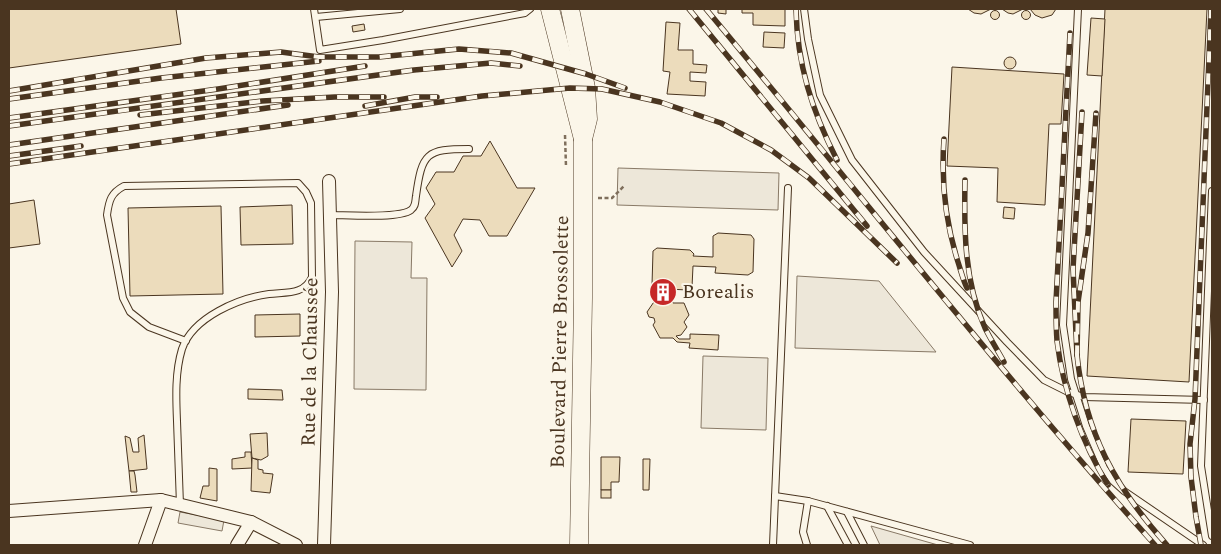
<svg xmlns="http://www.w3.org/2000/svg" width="1221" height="554" viewBox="0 0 1221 554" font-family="Spectral,serif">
<rect width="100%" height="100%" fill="#fbf6e9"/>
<g fill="#ede7d9" stroke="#887966">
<path d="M618,168L779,173L778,210L617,205Z"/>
<path d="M355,241L412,242L411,278H427L426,390L354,389Z"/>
<path d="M797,276L879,281L936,352L795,348Z"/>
<path d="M703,356L768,358L766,430L701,428Z"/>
<path d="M180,512L224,520L222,531L178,523Z"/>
<path d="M871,526L938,545H880Z"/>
</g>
<g fill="#ecdcbc" stroke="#4a3520">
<path d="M9,9H176L181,44L9,68Z"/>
<path d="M718,9H726V14L718,13Z"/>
<path d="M742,9H785V26L753,25V13H742Z"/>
<path d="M968,9H991L981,14L974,13Z"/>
<path d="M1002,9H1023L1013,14L1008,13Z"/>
<path d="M1030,9H1056L1052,15L1042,18L1035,15Z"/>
<path d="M1105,9H1207L1189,382L1087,376Z"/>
<circle cx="1026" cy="15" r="4.5"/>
<circle cx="995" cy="15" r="4.5"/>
<path d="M1091,18L1105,19L1102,76L1087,75Z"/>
<path d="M666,22L680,23L678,50H693V64L707,65L706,73L690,72V81L706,82L705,96L667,94L670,72L663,71Z"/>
<path d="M364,24L365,30L353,32L352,26Z"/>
<path d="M764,32L785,33L784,48L763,47Z"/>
<circle cx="1010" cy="63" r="6"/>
<path d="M952,67L1064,74L1061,124H1049L1045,205L997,202L998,168L947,166Z"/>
<path d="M490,141L517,188H535L507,236H489L480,220L463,219L454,235L462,251L452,267L425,218L435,204L426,188L436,172H454L463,156H481Z"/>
<path d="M34,200L40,244L9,248V204Z"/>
<path d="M292,205L293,244L241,245L240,207Z"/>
<path d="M221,206L223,294L130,296L128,208Z"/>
<path d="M1004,207L1015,208L1014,219L1003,218Z"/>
<path d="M718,233L751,235L754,239L753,272L748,275L715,273L716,267L693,266L692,287L688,290L667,289L664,297H670L673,303H684L689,315L684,322L687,327L681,335L676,336L679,339H690V334L719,335L718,350L689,348L690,343L677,342L673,338H660L653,325L655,322L654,318L649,317L647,312L660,293L657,289L654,288L652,285L653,251L657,248L690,250L694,254L693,256L713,257V236Z"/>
<path d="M300,314V336L255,337V315Z"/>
<path d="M248,389L282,390L283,400L248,399Z"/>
<path d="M1131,419L1186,421L1183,474L1128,472Z"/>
<path d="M267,433L268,456L261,460L252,458L250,434Z"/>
<path d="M144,435L147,469L129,471L125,436L130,438L133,452H139L138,438Z"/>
<path d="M245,452H251L252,468L232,469V459L245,457Z"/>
<path d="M601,457H620L619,482H611V490H601Z"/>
<path d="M252,458L258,460V469L263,470V473L273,474L270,493L251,491Z"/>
<path d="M643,459H650L649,490H643Z"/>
<path d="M209,468L217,469V501L200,498L203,486H209Z"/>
<path d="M129,471H134L135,475L137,492H131Z"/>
<rect x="601" y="490" width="10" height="8"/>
</g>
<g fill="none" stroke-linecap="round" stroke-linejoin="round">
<g stroke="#4a3520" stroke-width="8">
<g id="service">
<path d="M314,9L320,50L383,40L525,13L530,9"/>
<path d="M804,9L808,39L820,95L852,160L924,252L1007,342L1044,380L1068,392L1084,397L1204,400"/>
<path d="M1078,9L1063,325L1071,379L1086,426L1104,468L1113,481L1124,491L1203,545"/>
<path d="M316,17L400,9"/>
<path d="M1212,191L1201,466L1212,536"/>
<path d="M330,215C346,215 399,219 411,210C416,206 415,202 416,196C422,153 426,149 469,149"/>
<path d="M775,496L808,501L970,545"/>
<path d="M180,505C179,477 178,449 177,421C176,397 175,372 182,349C193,317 239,298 269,294C287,292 304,295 312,277L311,203L306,192L298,183L124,186C111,193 109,200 107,215L123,298L130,312L149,327L186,341"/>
<path d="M827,506L848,545"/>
<path d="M847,512L864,545"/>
<path d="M773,545L788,188"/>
<path d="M807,545L803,532L808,501"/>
</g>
</g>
<g stroke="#4a3520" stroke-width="14">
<g id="minor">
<path d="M9,511L161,500L251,522L296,545"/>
<path d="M145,545L161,500"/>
<path d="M237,545L251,522"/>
<path d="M324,545L332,292L329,181"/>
</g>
</g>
<g stroke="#4a3520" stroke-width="19">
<g id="secondary">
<path d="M550,9L583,139"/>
<path d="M570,9L586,88L588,119L583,139V298L579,545"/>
</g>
</g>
<g stroke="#7f6f5c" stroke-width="2.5" stroke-dasharray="4 2.5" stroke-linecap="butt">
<path d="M565,135L566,167"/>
<path d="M598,198H612L625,185"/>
</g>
<use href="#service" stroke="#fbf6e9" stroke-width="6"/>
<use href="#minor" stroke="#fbf6e9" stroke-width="12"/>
<use href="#secondary" stroke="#fbf6e9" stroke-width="18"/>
<g stroke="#4a3520" stroke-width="5.5">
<g id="rail">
<path d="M689,9L867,226"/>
<path d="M706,9C855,188 999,371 1155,545"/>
<path d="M796,9C797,64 812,111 837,160"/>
<path d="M1070,33L1056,302C1056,315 1056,328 1057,341C1063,390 1082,443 1108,485"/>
<path d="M9,91L206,58L281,52L319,57H379L459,49L511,53L586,74L625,88"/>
<path d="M9,99L161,78L319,61"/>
<path d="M365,106L415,97H437"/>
<path d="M1082,112L1073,269L1077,355L1078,302L1088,233L1096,113"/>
<path d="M140,115L262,101L335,97H384"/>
<path d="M9,118L218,89L365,66"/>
<path d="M9,126L414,70L491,63L520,66"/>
<path d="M944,139C941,181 945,221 958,262C961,271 963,280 967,288"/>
<path d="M9,145L288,105"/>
<path d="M9,156L81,146"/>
<path d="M9,164L482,96L570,88L602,89L660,102L721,123L771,150L809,178L897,263"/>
<path d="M965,180C964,230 964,281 985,328C991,340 998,351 1004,362"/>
<path d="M1077,355C1085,433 1115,487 1167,545"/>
<path d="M1201,545L1196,517L1191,477L1190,444L1195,399L1211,9"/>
</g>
</g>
<use href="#rail" stroke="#fbf6e9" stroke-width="4" stroke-dasharray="11" stroke-linecap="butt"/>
</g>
<defs>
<g id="building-disc" transform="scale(1.4375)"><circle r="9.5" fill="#c62828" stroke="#fbf6e9"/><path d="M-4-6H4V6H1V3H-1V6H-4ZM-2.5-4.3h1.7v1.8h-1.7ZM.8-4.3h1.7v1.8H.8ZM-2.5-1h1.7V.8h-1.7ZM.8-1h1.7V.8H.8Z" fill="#fff"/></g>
</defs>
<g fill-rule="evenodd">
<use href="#building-disc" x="663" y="292"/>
</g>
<g text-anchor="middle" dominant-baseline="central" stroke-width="4" stroke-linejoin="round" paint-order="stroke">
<g font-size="20" fill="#4a3520" stroke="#fbf6e9" text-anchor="start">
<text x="682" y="292">Borealis</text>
</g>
<g font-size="20" fill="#4a3520" stroke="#fbf6e9">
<text transform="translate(560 342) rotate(-89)">Boulevard Pierre Brossolette</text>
<text transform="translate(310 362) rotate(-89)">Rue de la Chaussée</text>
</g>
</g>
<rect width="1221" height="554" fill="none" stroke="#4a3520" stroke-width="20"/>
</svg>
